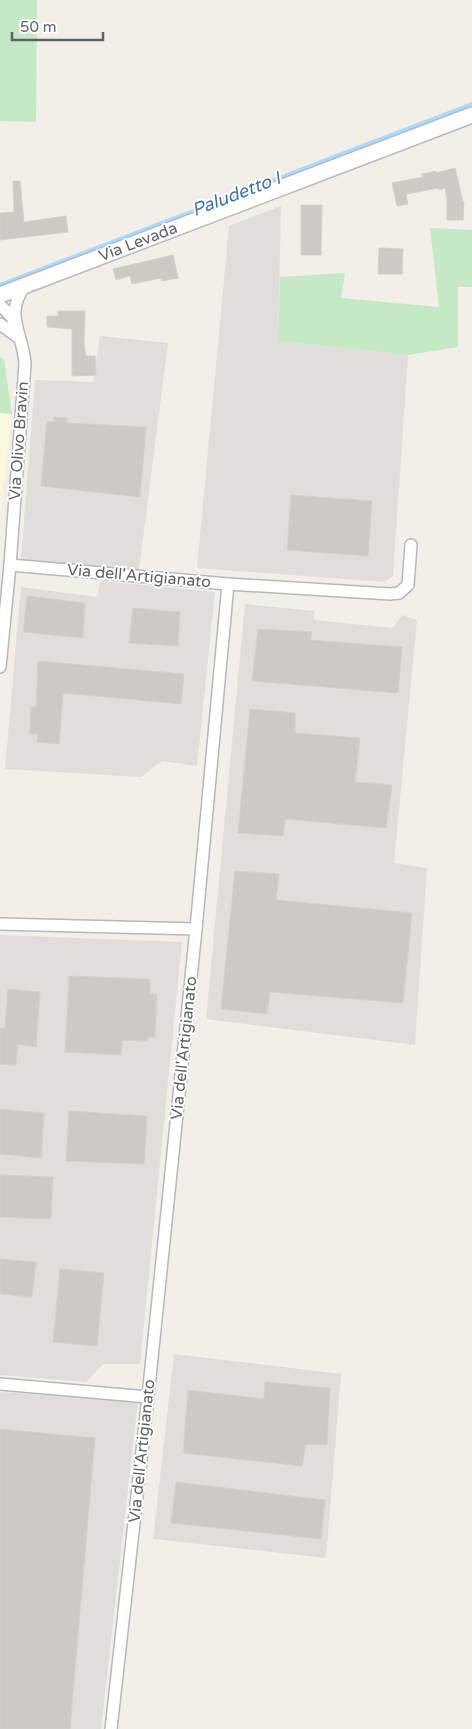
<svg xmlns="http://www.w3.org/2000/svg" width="472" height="1729" viewBox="0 0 472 1729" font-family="'Varela Round',sans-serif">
<rect width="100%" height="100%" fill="#f1efe8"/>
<path fill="#fef7e0" d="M0,413L12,414L0,517Z"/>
<g fill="#e0deda">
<path d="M281,206L278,341L408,355L393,576L384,582L197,568L229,226Z"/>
<path d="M100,336L168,343L139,570L21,560L35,380L93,382Z"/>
<path d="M100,581L215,592L197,766L162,761L141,777L5,769L21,587L97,597Z"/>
<path d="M245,604L314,611V620L393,628L402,615L417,620L394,863L427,868L415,1045L206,1019Z"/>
<path d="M0,935L182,942L140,1364H103L86,1382L0,1375Z"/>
<path d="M174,1354L341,1374L326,1558L153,1539Z"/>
<path d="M0,1392L138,1401L101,1729H0Z"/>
</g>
<g fill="#c5e8c5">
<path d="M0,0H37L36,122L0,121Z"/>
<path d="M430,228L472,230V287H458V347L408,355L278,341L280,277L345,273L341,298L439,307Z"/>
<path d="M0,357L4,359L12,414L0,413Z"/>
</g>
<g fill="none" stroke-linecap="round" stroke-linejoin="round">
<path stroke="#aadaff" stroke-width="4" d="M0,285L472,104"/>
</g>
<g fill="#cccac5" stroke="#d6d1c6">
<path d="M455,168L463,202H464L463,220H447V200L445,188L439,190V188L406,194L408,204L397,206L392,183L423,177L422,174L436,171V173Z"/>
<path d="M13,181H20L24,222L66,216L68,232L0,240V213L14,212Z"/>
<path d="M301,205H322L321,255H301Z"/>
<path d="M379,248L403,249L402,274H378Z"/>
<path d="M173,255L178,278L162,281L161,278L132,284L130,276L116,280L113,269Z"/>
<path d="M58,311H85L84,344L86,356H95L96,375L72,376V329L47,327V316H58Z"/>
<path d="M54,417L67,418V423L146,427L140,497L41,486L47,421L54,422Z"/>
<path d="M291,495L372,501L368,556L287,550Z"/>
<path d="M27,596L85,603L83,638L23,632Z"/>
<path d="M133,608L180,612L178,646L129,643Z"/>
<path d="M258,629L312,632L310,640L402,647L398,693L252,681Z"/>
<path d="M38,661L184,674L181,704L63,693L59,744L37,742L38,734H30L31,707H36Z"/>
<path d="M250,709L295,713V733L360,738L355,782L392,785L386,828L285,819L283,836L238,833Z"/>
<path d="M235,871L279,874L276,900L412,913L403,1003L270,992L267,1014L221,1009Z"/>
<path d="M69,976L150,979V994H157L155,1037H148V1041L122,1040L121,1055L65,1052Z"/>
<path d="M8,989L40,992L36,1047L18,1044L16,1065L0,1064V1028H5Z"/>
<path d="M0,1109L44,1113L41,1158L0,1154Z"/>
<path d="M69,1111L147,1116L144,1164L66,1161Z"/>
<path d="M0,1175L53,1177L51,1219L0,1217Z"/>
<path d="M0,1259L36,1262L32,1297L0,1294Z"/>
<path d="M60,1269L104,1273L97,1346L53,1342Z"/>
<path d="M265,1382L330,1388L327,1445L306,1444L302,1466L183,1453L188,1390L264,1399Z"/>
<path d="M0,1429L95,1438L70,1729H0Z"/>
<path d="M176,1482L325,1500L321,1539L171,1523Z"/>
</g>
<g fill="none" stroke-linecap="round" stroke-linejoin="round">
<g stroke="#b5b8bc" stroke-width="14">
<g id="street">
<path d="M0,305L12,317L14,323"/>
<path d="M0,324L18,337"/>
<path d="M10,565L228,584L390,594L399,593L408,585L411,545"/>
<path d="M0,667L10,565L25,364C23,332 4,318 24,286"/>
<path d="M0,924L196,929"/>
<path d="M0,1384L148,1397"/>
<path d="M111,1729L148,1397L196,929L228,584"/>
</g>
</g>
<g stroke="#b6babf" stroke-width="18">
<path id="secondary" d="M0,295L472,115"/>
</g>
<use href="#street" stroke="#fff" stroke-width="11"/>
<use href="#secondary" stroke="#fff" stroke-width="15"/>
</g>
<g text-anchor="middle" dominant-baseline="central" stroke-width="4" stroke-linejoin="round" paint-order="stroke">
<g font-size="16" fill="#5f6368" stroke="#fff">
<text transform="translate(138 242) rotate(-21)">Via Levada</text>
<text transform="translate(19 441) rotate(-86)">Via Olivo Bravin</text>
<text transform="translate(139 576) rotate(5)">Via dell'Artigianato</text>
<text transform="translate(184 1048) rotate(-84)">Via dell'Artigianato</text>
<text transform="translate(142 1451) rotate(-84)">Via dell'Artigianato</text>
</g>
<g font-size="18" font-style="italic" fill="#4174aa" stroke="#fff">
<text transform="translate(236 194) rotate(-21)">Paludetto I</text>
</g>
</g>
<path d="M12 32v8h91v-8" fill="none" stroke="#5f6368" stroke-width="2.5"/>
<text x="20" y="32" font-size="15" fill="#5f6368" stroke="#ffffff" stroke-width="4" paint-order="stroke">50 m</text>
</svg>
